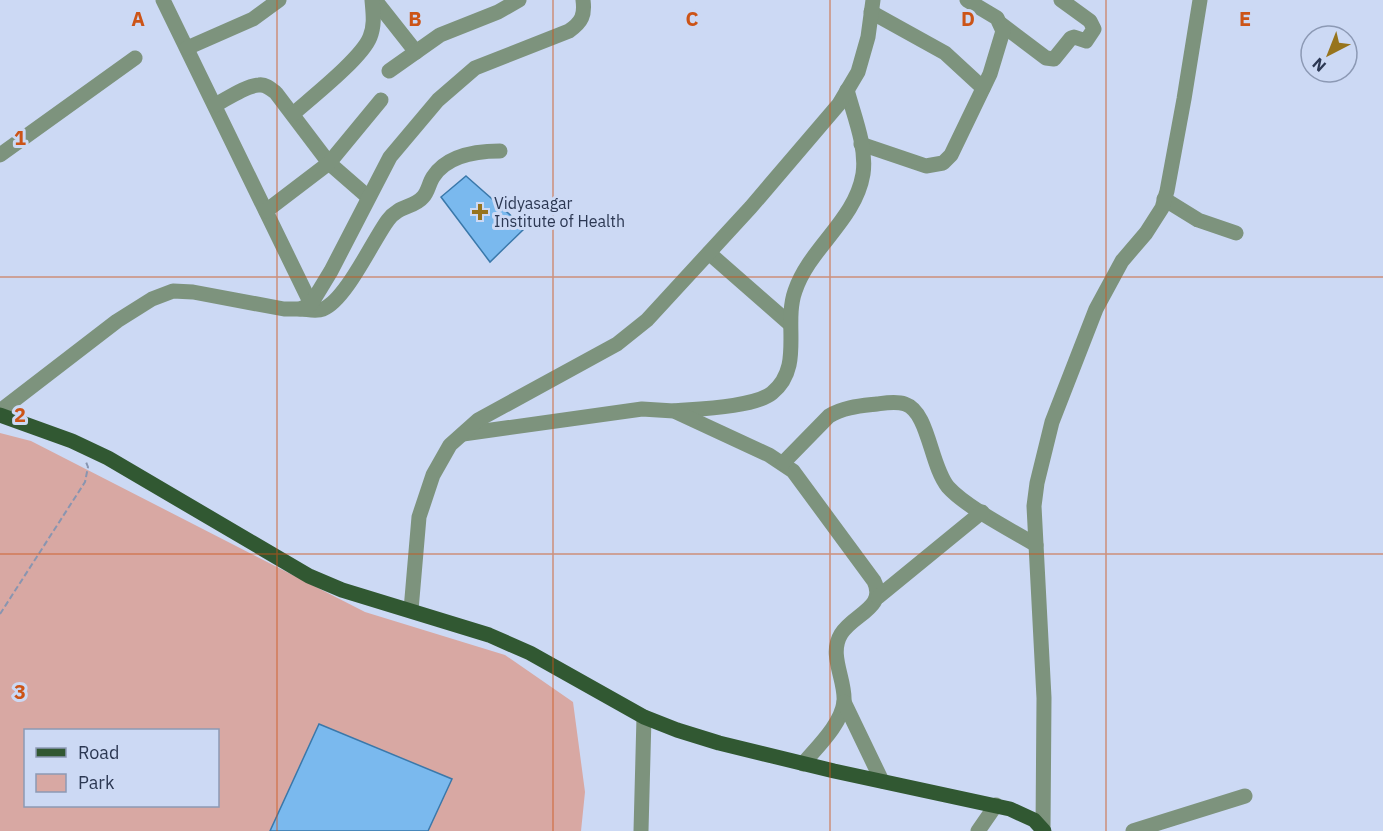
<svg xmlns="http://www.w3.org/2000/svg" width="1383" height="831" viewBox="0 0 1383 831" font-family="'IBM Plex Sans',sans-serif">
<rect width="100%" height="100%" fill="#ccd9f4"/>
<path fill="#d8a8a3" fill-rule="evenodd" d="M0,433L31,441L365,612L505,655L573,702L585,792L581,831H0ZM26,730H218V806H26Z"/>
<g fill="#7ab9ee" stroke="#3a78aa" stroke-width="1.5">
<path d="M466,176L525,228L490,262L441,197Z"/>
<path d="M319,724L452,779L428,831H270Z"/>
</g>
<g fill="none" stroke-linecap="round" stroke-linejoin="round">
<path stroke="#8995b0" stroke-width="2" stroke-dasharray="6 3" stroke-linecap="butt" d="M0,614L85,482L88,467L86,462"/>
<g stroke="#7d937d" stroke-width="15">
<path d="M163,0L311,304"/>
<path d="M375,0L416,52"/>
<path d="M871,12L945,53L983,88"/>
<path d="M1001,24L1046,58L1054,59L1071,38L1074,37L1086,41L1094,29L1090,21L1061,0"/>
<path d="M187,48L253,19L279,0"/>
<path d="M389,71L440,35L498,12L519,0"/>
<path d="M215,105C225,100 247,85 259,85C266,84 271,89 276,93L329,163L368,197"/>
<path d="M293,114C311,98 362,58 370,37C375,25 373,13 372,0"/>
<path d="M861,144L926,166L943,163L951,155L990,74L1003,31L997,18L967,0"/>
<path d="M0,155L135,58"/>
<path d="M1164,199L1198,220L1236,233"/>
<path d="M266,211L329,163L381,100"/>
<path d="M709,253L790,324"/>
<path d="M300,309C307,309 316,312 323,309C346,300 373,240 388,220C399,205 414,208 423,197C428,192 429,183 433,177C447,155 477,151 500,151"/>
<path d="M0,411L117,321L152,299L173,291L193,292L284,309H300L311,304L331,271L390,157L438,100L475,68L569,31C582,22 585,15 583,0"/>
<path d="M674,411C697,409 755,407 772,393C804,367 783,325 795,291C810,247 855,221 863,174C867,147 854,116 847,90"/>
<path d="M463,434L642,409L674,411L769,455L793,471L874,581C887,608 853,614 841,634C828,655 846,680 844,702C841,725 817,747 803,764"/>
<path d="M783,463L829,416C844,407 860,406 877,404C885,403 896,401 905,404C929,412 930,465 948,487C966,507 1011,530 1036,545"/>
<path d="M878,597L982,512"/>
<path d="M411,610L419,517L433,475L450,445L478,420L617,344L647,320L751,207L839,104L858,72L868,37L873,0"/>
<path d="M844,702L882,781"/>
<path d="M1043,830L1044,698L1034,506L1037,483L1052,422L1096,309L1122,261L1146,233L1162,208L1167,191L1184,99L1200,0"/>
<path d="M641,831L644,717"/>
<path d="M978,831L996,805"/>
<path d="M1133,831L1245,796"/>
</g>
<path stroke="#315832" stroke-width="15" d="M0,415L72,441L108,458L309,576L342,590L489,635L530,653L644,717L677,730L719,743L834,771L1010,809L1034,820L1044,831"/>
</g>
<path fill="none" stroke="#cc5417" stroke-width="1.5" stroke-opacity="0.55" d="M277,0V831M553,0V831M830,0V831M1106,0V831M0,277H1383M0,554H1383"/>
<path fill="#97741d" stroke="#ccd9f4" stroke-width="2" d="M477 203h6v6h6v6h-6v6h-6v-6h-6v-6h6z"/>
<g text-anchor="middle" dominant-baseline="central" stroke-width="6" stroke-linejoin="round" paint-order="stroke">
<g font-size="16" fill="#2c3853" stroke="#ccd9f4" text-anchor="start">
<text x="494" y="203">Vidyasagar<tspan x="494" dy="18">Institute of Health</tspan></text>
</g>
</g>
<g font-size="20" text-anchor="middle" font-weight="bold" fill="#cc5417" stroke="#ccd9f4" stroke-width="6" stroke-linejoin="round" paint-order="stroke">
<text x="138" y="26">A</text>
<text x="415" y="26">B</text>
<text x="692" y="26">C</text>
<text x="968" y="26">D</text>
<text x="1245" y="26">E</text>
<text x="20" y="145">1</text>
<text x="20" y="422">2</text>
<text x="20" y="699">3</text>
</g>
<rect x="24" y="729" width="195" height="78" fill="#ccd9f4" stroke="#8c99b4" stroke-width="1.5"/>
<rect x="36" y="748" width="30" height="9" fill="#315832" stroke="#8c99b4" stroke-width="1.5"/>
<text x="78" y="759" font-size="18" fill="#2c3853">Road</text>
<rect x="36" y="774" width="30" height="18" fill="#d8a8a3" stroke="#8c99b4" stroke-width="1.5"/>
<text x="78" y="789" font-size="18" fill="#2c3853">Park</text>
<g transform="translate(1329 54) rotate(222)"><circle r="28" fill="#ccd9f4" stroke="#8c99b4" stroke-width="1.5"/>
<path d="M0-4.5L10 22L0 15L-10 22Z" fill="#97741d"/>
<text y="-9" font-size="16" font-weight="bold" text-anchor="middle" fill="#2c3853">N</text>
</g>
</svg>
